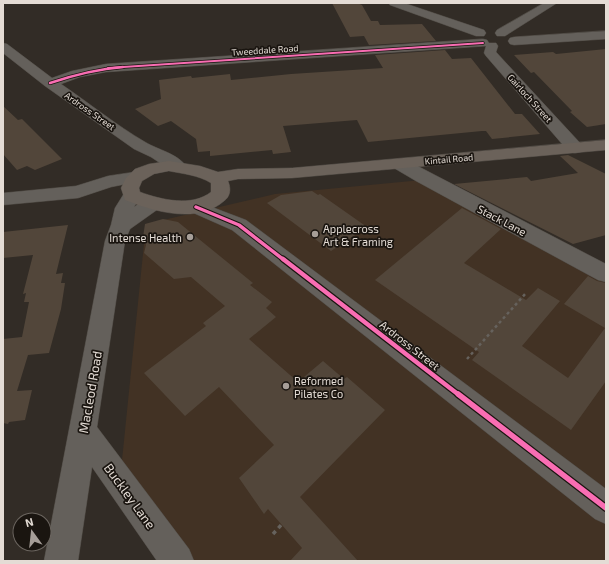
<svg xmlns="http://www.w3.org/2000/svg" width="609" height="564" viewBox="0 0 609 564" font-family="'Exo 2',sans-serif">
<rect width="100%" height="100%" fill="#322c26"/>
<path fill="#423224" d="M422,180L606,277V561H176L120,480L146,224L275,194Z"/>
<g fill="#52463a">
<path d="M332,3H357L362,5L371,21H378L380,25L422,24L436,41L369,45L364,36L350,37Z"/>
<path d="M606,49V124L587,127L570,112L572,111L534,72L531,73L514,55L553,52L556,54Z"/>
<path d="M445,50L452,59L471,58L515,114H522L540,134L492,139L486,131H482L368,142L357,120L283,126L291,152L273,154L272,150L210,156V151L198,152L196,139L171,121L158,126L135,109L161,99L159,80L191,76L192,78L230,74L231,80L291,74L383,68L375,55Z"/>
<path d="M3,106L18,120L22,119L62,159L35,170L27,166L17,170L3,154Z"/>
<path d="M568,155L606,174V235L573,244L454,184L527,177L531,181L578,173L560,156Z"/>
<path d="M312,191L318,195L320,194L367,227L331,251L267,203L281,195Z"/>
<path d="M462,208L501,229L464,263L526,300L538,288L560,301L522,346L568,378L605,328L564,304L588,276L597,281L606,283V381L571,430L472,360L479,352L375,280Z"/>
<path d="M163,219L178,222L253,283L250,285L272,302L266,308L276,317L249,339L298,382L323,361L344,379L347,377L385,410L300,497L358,561H290L302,548L268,509L264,514L239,478L274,445L219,387L185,416L144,373L206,326L203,323L225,306L191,277L174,279L144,253L146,245L143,237L145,224Z"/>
<path d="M68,225L56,274L63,273L61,283H65L61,309L49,353L28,355L17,391L32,390L25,420L9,422L8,424L3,423V339L22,337L29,302H24L26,293L23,294L33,255L3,258V232Z"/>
</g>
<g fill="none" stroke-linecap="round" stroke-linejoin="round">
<g stroke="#4e4943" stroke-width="1">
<g id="minor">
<path d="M389,3H404L484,30L486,33L484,36H476L390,5Z"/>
<path d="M544,3H557L505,36H497L495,33L497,30Z"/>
<path d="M606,31V39L514,45L510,44L508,41L510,38L514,37Z"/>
<path d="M483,39L487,40L489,43H496L498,46L496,52L581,144L583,148L581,152L575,153L569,152L486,56L484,53L486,46L106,72L80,77L61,84C89,103 116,125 145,142C158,150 177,153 187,167L184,171L178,172L172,171L151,157L134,149L45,86L3,53V43L7,44L52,78L72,71L106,64Z"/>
<path d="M400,159L406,160L606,264V282L598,280L416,181L394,168L391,164L394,160Z"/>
<path d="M135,172L141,173L144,177L141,181L111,187L78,198L3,205V193L76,186L108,176Z"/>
<path d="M132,190L139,192L141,196L134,207C143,201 150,196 161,199L163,203L161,207L130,229L125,241L97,427L189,549L194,561H157L92,467L78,561H44L105,241L111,225L115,208L125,192Z"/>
<path d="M196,201L246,220L606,489V524L595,519L232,230L189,211L187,207L189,203Z"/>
</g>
</g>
<g stroke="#4e4943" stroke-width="1">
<path id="major" d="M606,140V150L292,178L238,179L228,181C231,188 231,196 224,201C198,224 155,212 125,200L121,188L126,178L135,169L149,164L169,161L200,166L218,172L238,169L292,168ZM169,171C184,174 198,175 211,183V192C192,207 162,200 140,192L139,188L142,181L154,174Z"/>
</g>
<path stroke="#66625d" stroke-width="2.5" stroke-dasharray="3 3" stroke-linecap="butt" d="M467,359L526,293"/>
<path stroke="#66625d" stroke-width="3.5" stroke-dasharray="4 4" stroke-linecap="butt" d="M273,534L282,524"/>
<use href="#minor" fill="#64605b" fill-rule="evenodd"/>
<use href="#major" fill="#6b625a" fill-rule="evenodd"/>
<g stroke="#1a1510" stroke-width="3.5">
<path id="cycleway-far4" d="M108,68L483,43"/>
</g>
<g stroke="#1a1510" stroke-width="4">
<path id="cycleway-far3" d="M50,83C74,75 98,69 123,67"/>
</g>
<g stroke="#1a1510" stroke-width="5.5">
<path id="cycleway-far2" d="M196,207L239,225L284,260"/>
</g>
<g stroke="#1a1510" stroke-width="7">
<path id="cycleway-far1" d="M283,259L459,395"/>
</g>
<g stroke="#1a1510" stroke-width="8">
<path id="cycleway" d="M458,394L606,508"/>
</g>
<use href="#cycleway-far4" stroke="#f96db3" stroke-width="2"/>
<use href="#cycleway-far3" stroke="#f96db3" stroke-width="2.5"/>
<use href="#cycleway-far2" stroke="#f96db3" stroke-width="3.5"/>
<use href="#cycleway-far1" stroke="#f96db3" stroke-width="4.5"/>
<use href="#cycleway" stroke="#f96db3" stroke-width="5.5"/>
</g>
<g fill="#a69e98" stroke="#1a1510" stroke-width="1.5">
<circle cx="315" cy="234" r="4"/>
<circle cx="190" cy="237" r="4"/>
<circle cx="286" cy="386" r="4"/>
</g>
<g text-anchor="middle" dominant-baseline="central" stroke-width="3.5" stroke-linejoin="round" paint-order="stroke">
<g font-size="9" fill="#e4dcd5" stroke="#1a1510">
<text transform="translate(265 50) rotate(-4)">Tweeddale Road</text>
<text transform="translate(530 98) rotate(48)">Gairloch Street</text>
<text transform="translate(90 111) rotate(35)">Ardross Street</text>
<text transform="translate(449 159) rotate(-5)">Kintail Road</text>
</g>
<g font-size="11" fill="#e4dcd5" stroke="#1a1510">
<text transform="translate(502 220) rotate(28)">Stack Lane</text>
<text transform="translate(410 345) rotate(38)">Ardross Street</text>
</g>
<g font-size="11" fill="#e4dcd5" stroke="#1a1510" text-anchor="start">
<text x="323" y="228">Applecross<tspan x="323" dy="13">Art &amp; Framing</tspan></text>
<text x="182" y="237" text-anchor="end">Intense Health</text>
<text x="294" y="380">Reformed<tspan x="294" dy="13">Pilates Co</tspan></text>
</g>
<g font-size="13" fill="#e4dcd5" stroke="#1a1510">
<text transform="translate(90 392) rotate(-80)">Macleod Road</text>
<text transform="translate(130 496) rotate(54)">Buckley Lane</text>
</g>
</g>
<rect width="609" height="564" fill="none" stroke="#e4dcd5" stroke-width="8"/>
<g transform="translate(32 532) rotate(345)"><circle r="19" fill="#1a1510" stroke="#6b655f"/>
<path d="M0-3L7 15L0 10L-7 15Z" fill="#a69e98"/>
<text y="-6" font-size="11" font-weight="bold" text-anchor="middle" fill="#e4dcd5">N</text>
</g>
</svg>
